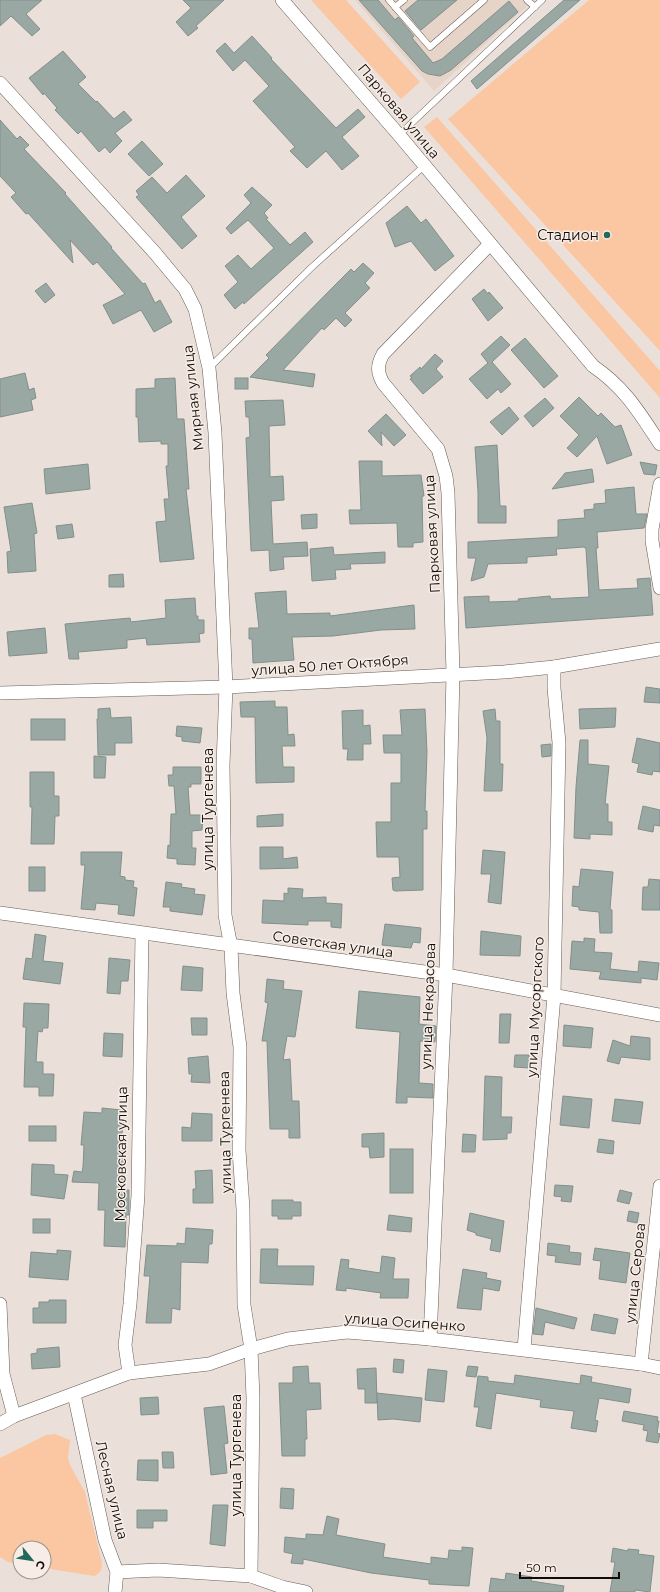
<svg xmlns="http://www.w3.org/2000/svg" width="660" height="1592" viewBox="0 0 660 1592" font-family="Montserrat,sans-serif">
<rect width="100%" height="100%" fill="#ebe0d9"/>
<path fill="#e6d4c8" d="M355,0H534L434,91Z"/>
<g fill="#fbc7a3">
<path d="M311,0H346L420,82L401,99Z"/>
<path d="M589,0H660V351L448,119Z"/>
<path d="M437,117L660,371V398L424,127Z"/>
<path d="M55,1434L70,1440L68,1458L70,1465L85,1492L102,1563C102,1570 100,1574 94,1576L44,1568V1548H20V1564L8,1562L0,1557V1458L46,1435Z"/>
</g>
<g fill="#9aa8a4" stroke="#828f8c">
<path d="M0,0H42L26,14L40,29L32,36L11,16L0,26Z"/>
<path d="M183,0H224L196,26L198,28L188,36L176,22L191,8Z"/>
<path d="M359,0H378L395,20L398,17L414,36L412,38L433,63L442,59L509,1L518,12L451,70L440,76L428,74L422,71Z"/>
<path d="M418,0H457L421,30L405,11Z"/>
<path d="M564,0H580L477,89L471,81Z"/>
<path d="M252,36L272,58L271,59L336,128L358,109L365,117L342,137L359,156L342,170L326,151L307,168L290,151L295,147L253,101L269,86L245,60L233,71L216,51L225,43L234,53Z"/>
<path d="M63,51L86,77L78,84L96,102L97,101L114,119L124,111L132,120L115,133L122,141L110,153L105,147L99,152L81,131L78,134L55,110L57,108L44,93L43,95L29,78Z"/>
<path d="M0,120L17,139L20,136L29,145L24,149L66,193L65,194L112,247L111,248L143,284L145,283L155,303L160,300L172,322L154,332L141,310L113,324L103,305L125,294L97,262L93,265L70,240L73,263L28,213L26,214L11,197L16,193L0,176Z"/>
<path d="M142,141L163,164L149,176L128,154Z"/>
<path d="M186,175L205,196L181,217L197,236L182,249L136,197L139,195L136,191L152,177L167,193Z"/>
<path d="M252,187L272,205L264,213L268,218L266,219L290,245L305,232L313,242L244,304L243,302L235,309L224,295L238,282L225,266L238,255L251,269L274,248L248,220L231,234L226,228L251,203L244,195Z"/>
<path d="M407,206L421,223L426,219L454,256L435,271L411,241L395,247L386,223Z"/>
<path d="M363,263L374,273L365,283L370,288L345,313L352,320L345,327L336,318L324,330L322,328L283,370L315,374L313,387L250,377L269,358L266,355L336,284L351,269L354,272Z"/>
<path d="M46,283L55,295L45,303L35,291Z"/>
<path d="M484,289L488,294L489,292L503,308L488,321L472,299Z"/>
<path d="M501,336L510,345L492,362L511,384L501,393L498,389L487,399L469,379L488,363L481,354Z"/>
<path d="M525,338L558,376L544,388L511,350Z"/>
<path d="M435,354L443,361L436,369L443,377L423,394L410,379L412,378L410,376L420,367L421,369Z"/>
<path d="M25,373L29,390L34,388L36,398L31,400L33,410L0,417V379Z"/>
<path d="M175,378L177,419H184L189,489H186L194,559L160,562L156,522L166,521L164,499H169L166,466H168V444H161V441L139,442L138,417H136V389L155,388V379Z"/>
<rect x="235" y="378" width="13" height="11"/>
<path d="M579,397L598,416L601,413L615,427L621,425L632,455L607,464L597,436L577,457L567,448L579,435L560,416Z"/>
<path d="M545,398L554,408L533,427L524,416Z"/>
<path d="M283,400L285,425L269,426L270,477L283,476L284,500L271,501L273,544L307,542L308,556L283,557L284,569L270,571L269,550L251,551L246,438L250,437L249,417H246L245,401Z"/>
<path d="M509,407L519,419L502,435L490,422Z"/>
<path d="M386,414L406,435L394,446L381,432L382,446L368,431Z"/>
<path d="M497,445L500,506H506V523H478V492L475,447Z"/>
<path d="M359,461H382V476L421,475L424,496H422L423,542L413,543V547H398L397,523L350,524L349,510H361Z"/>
<path d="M640,462L657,465L655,475L644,474Z"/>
<path d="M88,464L90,489L46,494L44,469Z"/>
<path d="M592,469L594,482L552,489L565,473Z"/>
<path d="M634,487L636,514H647L644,528L597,532L598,548H596L599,590L638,588L637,579L650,578L653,615L466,628L464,597L489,596V602L519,601L518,599L550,596L551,599L589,597L586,549L584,547L556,549L557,555L527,557V563L488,564L484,577L471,581L476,558H468V542L558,537V520L585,518L584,510L594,509V504L606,503L605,490Z"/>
<path d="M32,503L37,533L34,534L36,571L8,573L7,552L11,551L4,507Z"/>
<path d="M317,514V528L302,529L301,515Z"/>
<path d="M72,524L74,537L58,539L56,526Z"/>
<path d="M333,547L334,555L385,552V563L350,564L351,569L335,570L336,579L312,581L310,549Z"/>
<path d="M123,574L124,587H109V575Z"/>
<path d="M286,591L287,614L330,613V616L414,605L415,629L381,630L333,636L292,637L294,660L253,663L252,639H249V628H259L255,593Z"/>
<path d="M195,598L196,616H198V620H204V633L199,634L200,642L147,645L146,638L127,640V648L78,652L79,659H69L65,624L130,618L131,622L166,618L165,600Z"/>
<path d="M45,628L47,653L9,656L7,632Z"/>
<path d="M646,687L660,689V703L644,702Z"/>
<path d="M275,701V707H287L288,735L294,734L295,746H282L283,767H294V782L256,783L255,717H241L240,702Z"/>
<path d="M110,708L111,718L131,717L132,743H115V755H98L97,719H98V709Z"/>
<path d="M616,708L615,727L580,729L579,709Z"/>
<path d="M425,709L427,752L425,811H427V829H423V890L395,891L393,890L392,878L400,877L399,857H377L376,822H391V783H401V753H384L383,735H402L400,710Z"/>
<path d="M495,709L496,721H500V764H503L502,791H484L487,738L483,711Z"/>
<path d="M363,710V726L370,725L371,744H363V760H347L348,749H343L342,711Z"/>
<rect x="31" y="719" width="34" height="21"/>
<path d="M177,726L202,728L200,743L182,741V737L176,736Z"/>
<path d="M637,738L660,743V772L653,771L652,775L637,772L639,764L632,762Z"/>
<path d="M580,740H588V764L609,766L605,804H608V822H612V835L590,834V839L574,838L576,787Z"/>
<path d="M551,744V756L542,757L541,745Z"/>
<path d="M94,756L106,757L105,778H94Z"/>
<path d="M173,767H201V784H191V787H188L190,815H203L202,830L192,831V848H196L195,865L177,864V859L167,858L168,845L170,846L171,814H176L174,786H169L168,775H173Z"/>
<path d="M30,772H54V796H59V816H55L54,844H31L32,807H30Z"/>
<path d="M643,806L660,810V826L654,825L653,832L638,829Z"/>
<path d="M283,814V826L257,827V816Z"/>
<path d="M260,847H283V859L297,857L298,868L260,869Z"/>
<path d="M483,850L505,852L501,904L488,902L491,874H481Z"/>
<path d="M81,852H122L120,876L125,877V880L134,881L133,887L137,888L134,916L118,914L119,905L96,903L95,910L81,909L85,865H81Z"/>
<rect x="29" y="867" width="16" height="24"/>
<path d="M581,869L613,872L610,909L612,910V933H600L599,912L579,910V907L572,906L573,886L579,887Z"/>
<path d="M649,879L660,880V910H642L643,887H648Z"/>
<path d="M166,882L182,884L181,887L195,889L194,894L205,895L202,915L170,911V907H163Z"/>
<path d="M288,888L303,889L302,898L326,897V903L342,904L341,928L331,927V921H308V925L262,923L263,900L284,901V893L288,894Z"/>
<path d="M385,924L421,928L420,943L413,942L411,948L382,945Z"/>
<path d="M481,931L521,936L520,956L480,955Z"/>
<path d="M35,934L46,936L43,961L63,963L60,984L23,979L26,958L32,959Z"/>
<path d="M584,938L595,939L594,952L612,953L610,969L638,972L639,961L659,963L657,980L641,978V983L599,979L601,972L570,969L572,941L584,942Z"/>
<path d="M109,958L130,960L128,981H121L120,994L107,993Z"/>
<path d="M183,966L203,968L202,991L181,990Z"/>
<path d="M267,979L284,981L283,989L302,991L295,1037L287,1036L283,1060L290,1059L292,1101H299L300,1138H289V1129H270L267,1041H262L268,1003L265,1002Z"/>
<path d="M359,991L420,997L419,1024L436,1026L435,1042L420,1041L419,1083L433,1084V1098L407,1097V1103H396L400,1032L356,1028Z"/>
<path d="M24,1003L49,1004L48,1028H43L42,1032L38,1031L36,1062H43V1074H54L53,1096H39V1087H24L26,1027H23Z"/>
<path d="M500,1014H511L509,1043H499Z"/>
<path d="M191,1018H207V1035H192Z"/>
<path d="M564,1025L593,1028L591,1048L563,1046Z"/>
<path d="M104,1033L123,1034L122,1057L103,1056Z"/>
<path d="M631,1036L650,1038V1060L621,1057L619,1064L607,1061L613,1040L630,1046Z"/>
<path d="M515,1055H529V1068L514,1067Z"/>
<path d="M208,1056L210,1083L191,1082L192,1074H189L188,1058Z"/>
<path d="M485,1076L502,1077L501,1117H512L511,1133H507V1139L483,1140Z"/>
<path d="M563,1096L592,1099L589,1128L560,1125Z"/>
<path d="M615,1099L643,1102L640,1124L612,1121Z"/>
<path d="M102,1108L121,1110L120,1121H123L121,1145H125L123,1190H129V1215H126L125,1247L104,1246L105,1210H98L99,1183L72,1182L74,1171L82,1172L83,1167L84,1145H81L84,1112L102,1113Z"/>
<path d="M192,1113L212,1114V1141H182V1127L191,1128Z"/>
<rect x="29" y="1126" width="27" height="15"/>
<path d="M384,1133V1157L370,1158L369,1147H362V1134Z"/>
<path d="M463,1134L476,1135L475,1152H462Z"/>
<path d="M599,1139L614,1141L613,1154L597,1152Z"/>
<rect x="390" y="1149" width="23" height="44"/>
<path d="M32,1164L54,1165V1174L68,1175L64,1199L31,1195Z"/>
<path d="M212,1170L213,1203H193V1189H196L195,1171Z"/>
<path d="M555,1185L573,1186L571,1202L561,1201L562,1197L554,1196Z"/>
<path d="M620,1190L632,1193L629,1204L617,1201Z"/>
<path d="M272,1200H293V1202H301V1216H292V1219H278V1216H272Z"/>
<path d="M629,1211L639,1213L637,1223L627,1221Z"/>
<path d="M470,1213L504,1221L500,1252L490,1250L492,1239L476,1235V1233L467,1230Z"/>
<path d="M389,1215L412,1218L411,1232L387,1230Z"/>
<rect x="33" y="1219" width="17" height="14"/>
<path d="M186,1228L213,1230L212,1244H209L208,1263L181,1262L180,1310L172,1308L171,1323H146L150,1276H144L147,1245L177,1246V1243L185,1244Z"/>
<path d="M548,1243L570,1246L569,1252L581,1253L580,1265L555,1262L556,1256L547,1255Z"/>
<path d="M595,1248L630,1253L626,1283L599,1279L601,1261L593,1260Z"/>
<path d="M261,1249H278L277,1266H314L313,1285L260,1283Z"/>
<path d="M57,1250L71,1251L68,1280L29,1277L31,1252L57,1254Z"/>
<path d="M382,1256L395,1258L393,1279H409L408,1298H380L381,1293L346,1288V1291L336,1290L341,1259L349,1260L348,1268L380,1273Z"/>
<path d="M463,1269L487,1273L486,1278L501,1281L499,1291L483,1288L481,1310L457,1308Z"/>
<path d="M49,1300H66V1323H33V1308H39V1302H49Z"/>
<path d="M536,1308L577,1318L574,1329L545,1322L543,1335L533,1334Z"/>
<path d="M594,1314L618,1319L615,1334L591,1330Z"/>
<path d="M59,1347L60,1367L32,1369L31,1354L37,1353V1349Z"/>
<path d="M394,1359L404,1360L403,1373L393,1372Z"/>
<path d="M308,1366L309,1383H320L321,1409L306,1410L307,1439H305V1456H282L279,1383H293V1367Z"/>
<path d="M468,1366L478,1367L476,1377L466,1376Z"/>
<path d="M376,1368L377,1403H365V1389H358L357,1369Z"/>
<path d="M428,1369L447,1371L444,1402L425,1400Z"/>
<path d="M515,1375L580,1384L581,1375L592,1377L591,1382L631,1389L629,1403L599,1398L595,1420L598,1421L596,1432L571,1428L574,1411L540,1407L541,1400L496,1393L491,1429L476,1426L479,1407H474L478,1376L488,1377V1381L514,1384Z"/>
<path d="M377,1393L422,1398L420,1422L393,1419L378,1420Z"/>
<path d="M158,1397L159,1414L141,1415L140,1398Z"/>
<path d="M224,1406L228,1443L224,1444L227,1473L211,1475L204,1408Z"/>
<path d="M624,1411L658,1417L657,1421H659L657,1433L660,1434L658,1443L646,1441L648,1431L643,1430L644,1425L622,1421Z"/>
<path d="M162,1452H173L174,1468H163Z"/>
<path d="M138,1460H158V1481L137,1480Z"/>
<path d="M281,1488L294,1489L293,1509L280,1508Z"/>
<path d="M213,1505H228L225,1546L210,1544Z"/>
<path d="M137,1510H167V1521H153V1528H137Z"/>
<path d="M327,1516L339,1519L336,1535L385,1544L383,1557L431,1564V1557L448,1559L449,1550L462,1551V1547L473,1548L469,1586L429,1584V1580L371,1573L303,1559V1564L291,1563L293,1554L284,1552L285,1537L306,1539V1534L323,1535Z"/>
<path d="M613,1548L628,1551V1549L639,1550L638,1554L654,1556L650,1592L635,1590V1592H610L615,1562H611Z"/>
<path d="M506,1573L532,1577L531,1581L564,1586L563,1592H489L491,1578L505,1580Z"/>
</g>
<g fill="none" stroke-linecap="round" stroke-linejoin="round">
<g stroke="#655c56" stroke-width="7">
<g id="service">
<path d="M389,0L430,47L484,0"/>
<path d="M527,0L535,7"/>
<path d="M395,7L404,0"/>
<path d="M399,135L542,0"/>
<path d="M209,368L312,267L424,166"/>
</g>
</g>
<g stroke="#655c56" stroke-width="14">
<g id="minor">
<path d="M282,0L399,135L593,366C625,388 639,412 660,444"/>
<path d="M0,83L155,253L185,289L195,309L209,368L215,433L226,687L223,765L225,915L231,947L233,993L240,1047L239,1150L243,1209L244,1305L251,1349L253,1398L251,1576"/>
<path d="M660,484L652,529V541L660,588"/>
<path d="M0,693L226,687L504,672L554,667L660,649"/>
<path d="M0,913L446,975L660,1015"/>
<path d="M0,1304L3,1374L14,1416"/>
<path d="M430,1339L446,975L453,674L448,493L446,476L438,449L383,383C377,372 377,365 383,354L490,244"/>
<path d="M524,1349L554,996L559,743L554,688V667"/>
<path d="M641,1364L660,1186"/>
<path d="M129,1373L125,1345L130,1304L138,1195L142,934"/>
<path d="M74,1394L105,1540L117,1572L115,1592"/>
<path d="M0,1424L14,1416L129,1373L209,1364L251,1349L288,1339L347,1332L430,1339L641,1364L660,1368"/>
<path d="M117,1572L158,1570L251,1576L282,1587L306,1592"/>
</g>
</g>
<use href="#service" stroke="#fff" stroke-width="6"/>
<use href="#minor" stroke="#fff" stroke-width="13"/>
</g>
<circle fill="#22685c" stroke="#f8ede6" stroke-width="1.5" cx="607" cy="235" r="4"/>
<g text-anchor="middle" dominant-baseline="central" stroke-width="3" stroke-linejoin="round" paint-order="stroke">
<g font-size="14" fill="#0e0b08" stroke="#f8ede6">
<text transform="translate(399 111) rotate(50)">Парковая улица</text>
<text transform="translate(193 398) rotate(-96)">Мирная улица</text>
<text transform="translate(432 534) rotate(-93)">Парковая улица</text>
<text transform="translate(330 665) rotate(-4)">улица 50 лет Октября</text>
<text transform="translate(208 809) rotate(-90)">улица Тургенева</text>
<text transform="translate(333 944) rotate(8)">Советская улица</text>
<text transform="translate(428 1006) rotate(-88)">улица Некрасова</text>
<text transform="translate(535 1007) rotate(-87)">улица Мусоргского</text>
<text transform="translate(225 1132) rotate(-91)">улица Тургенева</text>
<text transform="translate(121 1154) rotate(-89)">Московская улица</text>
<text transform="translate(635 1273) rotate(-84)">улица Серова</text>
<text transform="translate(405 1322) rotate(4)">улица Осипенко</text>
<text transform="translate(236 1455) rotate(-90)">улица Тургенева</text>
<text transform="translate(112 1490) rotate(77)">Лесная улица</text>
</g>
<g font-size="14" fill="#0e0b08" stroke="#f8ede6" text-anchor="end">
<text x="599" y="235">Стадион</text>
</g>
</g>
<g transform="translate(32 1560) rotate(120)"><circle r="19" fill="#f8ede6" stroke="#9a938d"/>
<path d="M0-3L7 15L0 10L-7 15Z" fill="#22685c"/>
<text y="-6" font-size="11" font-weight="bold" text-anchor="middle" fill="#0e0b08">С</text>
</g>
<path d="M520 1572v6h99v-6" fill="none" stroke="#0e0b08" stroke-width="2"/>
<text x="526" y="1572" font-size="12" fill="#0e0b08" stroke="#f8ede6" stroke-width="3" paint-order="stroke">50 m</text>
</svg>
